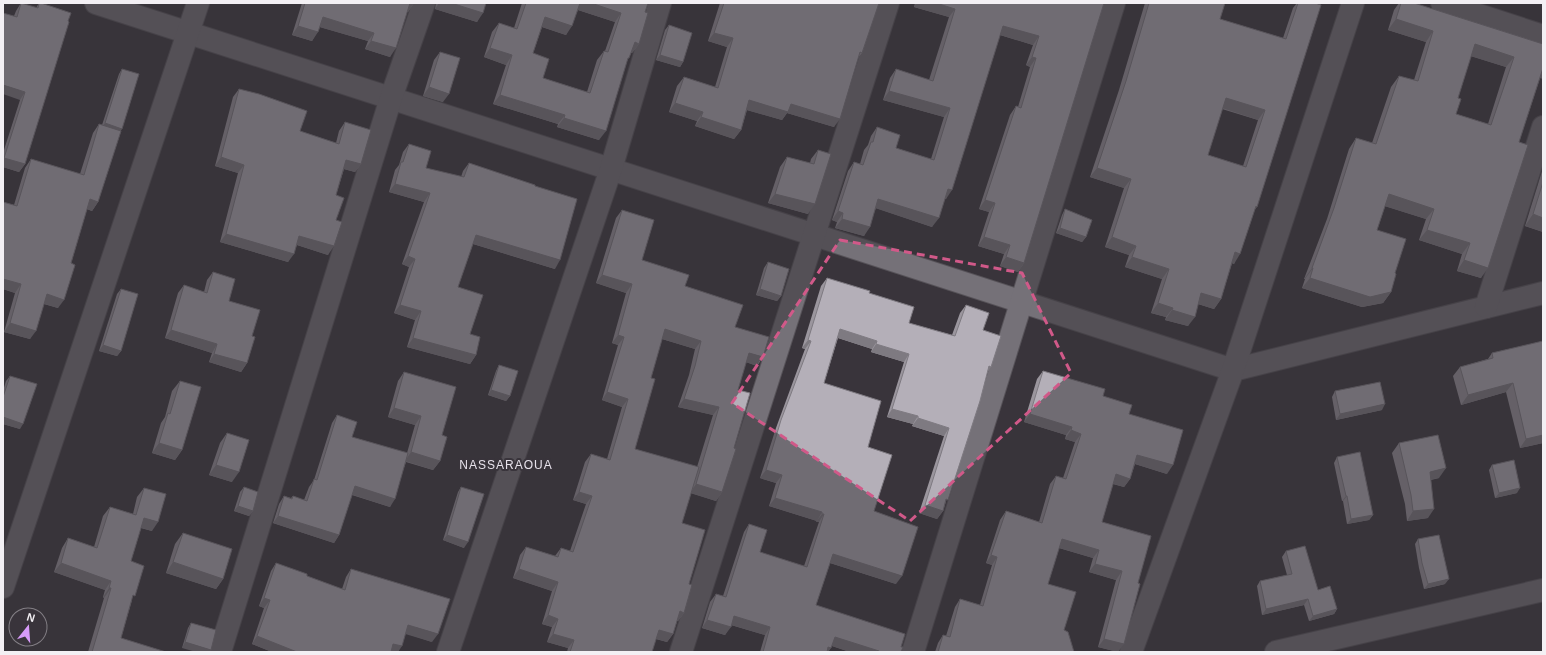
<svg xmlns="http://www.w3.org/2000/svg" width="1546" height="655" viewBox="0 0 1546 655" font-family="Arial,sans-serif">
<rect width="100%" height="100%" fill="#39343b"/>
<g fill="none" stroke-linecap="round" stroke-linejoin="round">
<g stroke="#575359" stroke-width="24">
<g id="minor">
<path d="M96,3L1233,370L1543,293"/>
<path d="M1442,3L1543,36"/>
<path d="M1486,307L1543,127"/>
<path d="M3,587L198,3"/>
<path d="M220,652L391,98L424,3"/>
<path d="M448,652L611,169L660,3"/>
<path d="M681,652L888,3"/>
<path d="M913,652L1114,3"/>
<path d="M1131,652L1233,370L1353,3"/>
<path d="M1276,652L1543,590"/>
</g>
</g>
<use href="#minor" stroke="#757178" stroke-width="22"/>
</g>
<g fill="#9b969e" fill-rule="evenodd">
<path d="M21,3L36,8L39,3L25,164L19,172L3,167V153L20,100L14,16L16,11Z"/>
<path d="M302,3H414L408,12H407L390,57L365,49L368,41L320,27L312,41L292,35Z"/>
<path d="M436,3H486L477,22L435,9Z"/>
<path d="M522,3H648L645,12L639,44L632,53H631L627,61L599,140L557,127L558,124L493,104L506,65L484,57L492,32L499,23L514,28ZM578,10L615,22L605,51H604L597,60L587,92L543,78L533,53L542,27L566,35Z"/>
<path d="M720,3H879L862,53L858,58L834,127L787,113L782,120L747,110L741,130L734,139L695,126L697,121L669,112L677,86L684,77L715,87L727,47L708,41Z"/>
<path d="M915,3H1104L1024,263L1018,272L1000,266L1004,254L978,246L989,212L979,209L1010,115L1016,106L1018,107L1030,67L1026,65L1033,45L1000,35L946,199H945L932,227L876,208L864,236L835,228L837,222L832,220L848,171L854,162L860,164L864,150L868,145L871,136L877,127L896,148L931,159L944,117L883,100L890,78L896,69L929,80L949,17L914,7Z"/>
<path d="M1145,3H1225L1220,19L1283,38L1293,8L1297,3H1315L1257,207L1254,210L1234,264L1232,263L1221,299L1214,309L1198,304L1188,326L1165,320L1166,317L1151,313L1162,279L1125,267L1129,255L1105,247L1124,188L1090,177L1119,90ZM1222,109L1258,120L1243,166L1208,155Z"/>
<path d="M1399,3H1414L1543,44L1540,78L1519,142L1481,278L1457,271L1462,254L1419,240L1426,219L1385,206L1377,230L1395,273L1391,292L1383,303L1362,307L1302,288L1305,279H1304L1327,219L1349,149L1356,138L1372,143L1391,87L1399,76L1414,80L1426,42L1388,30L1394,10ZM1471,56L1506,67L1488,124L1456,114L1458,98Z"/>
<path d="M669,25L683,62L680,67L656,60L665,30Z"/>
<path d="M440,52L443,102L423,96L434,60Z"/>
<path d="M122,69L121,131L98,202L92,211L87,209L58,308L44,304L30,339L4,332L15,293L3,289V202L14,205L25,168L31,159L80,174L93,133L99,124L102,125L119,74Z"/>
<path d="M239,89L300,131L336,143L339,131L345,122L361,164L355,172L344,169L336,195V220L328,255L297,245L288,262L220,242L238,173L215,166L233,97Z"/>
<path d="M409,144L426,168L461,177L463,171L469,163L535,186L555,269L473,244L458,287L476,355L470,364L407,347L415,320L394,313L409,267L402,264L424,202L389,192L395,170L399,165L403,152Z"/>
<path d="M818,150L808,214L768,203L780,167L787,157L810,163L811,159Z"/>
<path d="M1543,168V232L1525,226Z"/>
<path d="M1065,209L1086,237L1082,242L1056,233L1062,215Z"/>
<path d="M622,210L642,260L685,286L735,327L757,366L746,362L738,390L722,492L716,501L691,493L682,523L689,584L684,613L678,621H677L673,634L667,642L656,639L652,652H567L568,648L547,642L552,627L542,624L552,591L513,578L520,555L526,547L555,556L561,548L570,551L586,504L573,500L585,462L591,454L607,459L622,407L602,400L618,345L612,343L626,293L596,283L616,218ZM662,339L695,349L689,375L678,407L713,415L697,467L635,449L651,378Z"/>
<path d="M768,262L781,296L777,301L756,295L764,268Z"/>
<path d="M213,272L229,301L252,336L247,363L241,372L209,362L212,353L165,338L178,293L184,285L204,292L207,280Z"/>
<path d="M827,278L869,293L909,323L952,335L960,313L966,305L983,330L987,373L943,511L937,519L919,513L944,436L912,426L913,424L887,417L904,362L871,352L872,349L838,338L824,383L868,447L874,511L896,584L830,563L816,605L901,647V652H850L832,646L828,652H760L765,635L731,625L725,635L702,628L710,602L716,594L723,596L744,532L749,524L760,552L804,566L819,522H816L817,521L769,506L776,483L760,478L776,428L805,349L802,348L821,286Z"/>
<path d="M121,289V351L117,356L99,351L117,294Z"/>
<path d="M1543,341V443L1520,448L1506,392L1461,405L1453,376L1460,367L1488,359L1492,353Z"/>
<path d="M499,365L510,396L506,401L488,395L496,371Z"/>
<path d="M1043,371L1103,396L1129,414L1167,474L1135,464L1130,479L1124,487L1113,484L1102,522L1151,536L1118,652L1098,647L1116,580L1089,572L1093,558L1059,548L1048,584L1064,630L1074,652H935L938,643L943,635L946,636L955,607L960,599L980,605L992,565L986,563L1000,520L1006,511L1039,522L1050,484L1056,476L1063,478L1075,442L1065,439L1066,435L1024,422L1037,379Z"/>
<path d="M404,372L442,435L440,461L433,470L406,462L390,507L352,495L339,535L334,543L273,523L279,504L284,496L291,498L293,496L304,500L309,487L314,480L332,423L337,415L352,437L407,453L415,425L388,417L398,381Z"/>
<path d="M10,376L20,429L3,424V391L6,381Z"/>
<path d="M180,381L182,450L175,460L152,453L161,423L165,417L172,391Z"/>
<path d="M1335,391L1382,410L1336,420L1332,397Z"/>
<path d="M227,433L232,482L209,475L220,443Z"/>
<path d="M1399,443L1439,478L1431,480L1428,518L1407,521L1405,504L1392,453Z"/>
<path d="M1337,457L1373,515L1369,520L1347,524L1343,501H1342L1334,463Z"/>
<path d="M1492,465L1517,493L1495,498L1489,470Z"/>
<path d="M244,487L253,511L249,516L234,511L240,492Z"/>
<path d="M461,487L464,548L443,540L458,492Z"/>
<path d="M144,488L152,531L141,528L131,561L132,600L121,638L166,652H88L104,598L103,597L105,590L54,572L62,548L68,538L94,547L103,516L110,507L133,514L137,497Z"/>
<path d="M183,533L223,579L216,589L166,573L175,544Z"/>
<path d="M1418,539L1445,584L1424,589L1419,568L1415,544Z"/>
<path d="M1286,551L1318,590L1337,609L1334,614L1309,621L1304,605L1262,615L1257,586L1260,581L1287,575L1282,557Z"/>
<path d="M276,563L307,576L342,589L346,577L351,569L432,642L405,633L398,652H272L252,644L264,608L259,606L271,571Z"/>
<path d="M191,623L216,630L182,648L188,628Z"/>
</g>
<g fill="#7e7a81">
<path d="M409,3H414L408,12L404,11Z"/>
<path d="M439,3H451L483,13L477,22L435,9Z"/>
<path d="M579,3H591L621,13L615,22L575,9Z"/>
<path d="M916,3H936L955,9L949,17L914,7Z"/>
<path d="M323,17L374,33L368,41L316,26Z"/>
<path d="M545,17L572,26L566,35L539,26Z"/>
<path d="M1396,19L1433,31L1426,42L1388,30Z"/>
<path d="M298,26L318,32L312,41L292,35Z"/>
<path d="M1003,26L1039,36L1033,45L997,34Z"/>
<path d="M714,33L733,38L727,47L708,41Z"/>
<path d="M371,41L396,48L390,57L365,49Z"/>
<path d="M635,42L639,44L632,53L628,52Z"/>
<path d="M1475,44L1514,57L1506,67L1467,55Z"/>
<path d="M490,48L512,55L506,65L484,57Z"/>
<path d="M660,55L683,62L680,67L656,60Z"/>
<path d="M1032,57L1036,58L1030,67L1026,65Z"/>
<path d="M1543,67V79L1536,77Z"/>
<path d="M3,85L25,92L20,100L3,94Z"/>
<path d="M429,87L449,94L443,102L423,96Z"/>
<path d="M889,91L950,108L944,117L883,100Z"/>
<path d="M500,95L565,115L558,124L493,104Z"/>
<path d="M1226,98L1265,110L1258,120L1219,107Z"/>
<path d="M749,100L791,104L840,119L834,127L787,113L782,120L743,109Z"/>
<path d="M675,103L703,112L697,121L669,112Z"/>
<path d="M701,117L741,130L734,139L695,126Z"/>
<path d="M564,118L606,131L599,140L557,127Z"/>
<path d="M105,123L122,129L119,134L101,128Z"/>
<path d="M221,157L244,165L238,173L215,166Z"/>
<path d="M4,158L25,164L19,172L3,167V160Z"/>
<path d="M346,160L361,164L355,172L340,168Z"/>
<path d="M1097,168L1131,179L1124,188L1090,177Z"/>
<path d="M395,184L430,193L424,202L389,192Z"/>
<path d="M948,189L952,190L946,199L942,198Z"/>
<path d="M775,194L815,204L808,214L768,203Z"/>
<path d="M1389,194L1434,209L1426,219L1381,205Z"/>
<path d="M90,199L98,202L92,211L84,208Z"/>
<path d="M878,199L939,218L932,227L872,207Z"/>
<path d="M985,200L995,203L989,212L979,209Z"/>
<path d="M838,211L843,213L837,222L832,220Z"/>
<path d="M1533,214L1543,218V232L1525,226Z"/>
<path d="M842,219L870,227L864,236L835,228Z"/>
<path d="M1060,228L1086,237L1082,242L1056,233Z"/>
<path d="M1427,230L1470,243L1462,254L1419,240Z"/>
<path d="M226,234L294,254L288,262L220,242Z"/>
<path d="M476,235L560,260L555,269L470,243Z"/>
<path d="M299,236L334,246L328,255L294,244Z"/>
<path d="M984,237L1010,245L1004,254L978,246Z"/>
<path d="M1112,237L1136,246L1129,255L1105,247Z"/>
<path d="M1235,252L1240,254L1234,264L1229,262Z"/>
<path d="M408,256L415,259L409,267L402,264Z"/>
<path d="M1006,257L1024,263L1018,272L1000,266Z"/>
<path d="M1132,257L1169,269L1162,279L1125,267Z"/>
<path d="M1464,260L1488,268L1481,278L1457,271Z"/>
<path d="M1312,268H1313L1305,279H1304Z"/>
<path d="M602,275L632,284L626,293L596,283Z"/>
<path d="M1310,278L1391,292L1383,303L1362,307L1302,288Z"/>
<path d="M3,279L21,284L15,293L3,289Z"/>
<path d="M760,289L781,296L777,301L756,295Z"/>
<path d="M1201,293L1221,299L1214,309L1195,303Z"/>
<path d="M47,294L64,300L58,308L41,303Z"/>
<path d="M1158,303L1173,308L1166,317L1151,313Z"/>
<path d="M400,305L421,311L415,320L394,313Z"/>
<path d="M1172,310L1195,317L1188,326L1165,320Z"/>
<path d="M10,323L36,331L30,339L4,332Z"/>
<path d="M665,329L701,341L695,349L659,338Z"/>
<path d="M840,329L877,341L872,349L835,337Z"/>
<path d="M171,330L217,344L212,353L165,338Z"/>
<path d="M618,335L624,337L618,345L612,343Z"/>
<path d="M413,338L476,355L470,364L407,347Z"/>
<path d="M808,340L811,341L805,349L802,348Z"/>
<path d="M876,344L909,354L904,362L871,352Z"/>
<path d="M103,345L121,351L117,356L99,351Z"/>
<path d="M749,353L763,357L757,366L743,361Z"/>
<path d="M214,354L247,363L241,372L209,362Z"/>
<path d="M989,366L991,367L986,375Z"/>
<path d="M1513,383L1506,392L1461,405L1468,395Z"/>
<path d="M491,390L510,396L506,401L488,395Z"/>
<path d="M607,392L628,399L622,407L602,400Z"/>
<path d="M684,399L719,407L713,415L678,407Z"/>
<path d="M1385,404L1382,410L1336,420L1340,414Z"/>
<path d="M394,408L421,416L415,425L388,417Z"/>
<path d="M892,409L918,416L913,424L887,417Z"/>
<path d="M1030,414L1072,427L1066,435L1024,422Z"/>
<path d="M3,417L23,424L20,429L3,424Z"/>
<path d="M918,418L949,428L944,436L912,426Z"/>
<path d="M1071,430L1081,434L1075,442L1065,439Z"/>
<path d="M1543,435V443L1520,448L1526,439Z"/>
<path d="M159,443L182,450L175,460L152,453Z"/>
<path d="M411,452L440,461L433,470L405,461Z"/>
<path d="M1137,455L1173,465L1167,474L1132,463Z"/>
<path d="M216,465L239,472L232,482L209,475Z"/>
<path d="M1446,468L1439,478L1423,481L1430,472Z"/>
<path d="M766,470L782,475L776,483L760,478Z"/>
<path d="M1116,474L1130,479L1124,487L1110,483Z"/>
<path d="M696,484L722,492L716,501L690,493Z"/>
<path d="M355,486L395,499L390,507L350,494Z"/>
<path d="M1520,488L1517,493L1495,498L1499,493Z"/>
<path d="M579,492L592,496L586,504L573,500Z"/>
<path d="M1346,496H1347L1343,501H1342Z"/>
<path d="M775,498L822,512L817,521L769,506Z"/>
<path d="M925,505L943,511L937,519L919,513Z"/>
<path d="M238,506L253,511L249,516L234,511Z"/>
<path d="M1434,509L1428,518L1407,521L1413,511Z"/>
<path d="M822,514H824L819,522H816Z"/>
<path d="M1373,515L1369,520L1347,524L1351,519Z"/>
<path d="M278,516L339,535L334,543L273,523Z"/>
<path d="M144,518L158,522L152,531L138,527Z"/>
<path d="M447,535L468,542L464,548L443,540Z"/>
<path d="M1062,539L1099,550L1093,558L1056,547Z"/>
<path d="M833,554L902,576L896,584L827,562Z"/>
<path d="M991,555L997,557L992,565L986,563Z"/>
<path d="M173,562L223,579L216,589L166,573Z"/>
<path d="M61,563L111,581L105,590L54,572Z"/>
<path d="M1095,564L1122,571L1116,580L1089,572Z"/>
<path d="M519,569L558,582L552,591L513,578Z"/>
<path d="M1449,579L1445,584L1424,589L1428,584Z"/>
<path d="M109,588H111L104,598L103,597Z"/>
<path d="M264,598L270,600L264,608L259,606Z"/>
<path d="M1308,599L1304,605L1262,615L1266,609Z"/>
<path d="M1337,609L1334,614L1309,621L1313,616Z"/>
<path d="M680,611L684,613L678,621L674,620Z"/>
<path d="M548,615L558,619L552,627L542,624Z"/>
<path d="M734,616L770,627L765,635L728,624Z"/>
<path d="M707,620L731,627L725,635L702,628Z"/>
<path d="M408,625L438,634L432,642L402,633Z"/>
<path d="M659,630L673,634L667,642L653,638Z"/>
<path d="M553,634L574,640L568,648L547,642Z"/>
<path d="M257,636L297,652H272L252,644Z"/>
<path d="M835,637L879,651L878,652H850L829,645Z"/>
<path d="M1104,639L1124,644L1118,652L1098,647Z"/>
<path d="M185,642L211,650L209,652H196L182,648Z"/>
<path d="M393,644L402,646L398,652H389Z"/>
<path d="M828,647L831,648L828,652H825Z"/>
</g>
<g fill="#b4afb8" stroke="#7e7a81" fill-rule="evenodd">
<path d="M21,3L38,8L39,3H41L71,13L68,21L69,22L25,164L4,158L25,92L3,85V13L17,17Z"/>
<path d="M305,3H410L396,48L371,41L374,33L323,17L318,32L298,26Z"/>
<path d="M451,3H486L483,13Z"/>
<path d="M526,3H580L572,26L545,17L533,53L549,59L543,78L590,93L604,51L608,52L621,13L591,3H648L645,12L648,13L639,44L635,42L629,58H628L606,131L564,118L565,115L500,95L512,55L490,48L499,23L517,29Z"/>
<path d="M724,3H879L862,53L860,52L840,119L791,104L788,112L749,100L741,130L701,117L703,112L675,103L684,77L718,88L733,38L714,33Z"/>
<path d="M936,3H1104L1024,263L1006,257L1010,245L984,237L995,203L985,200L1016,106L1021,108L1036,58L1032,57L1039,36L1003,26L952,190L948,189L939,218L878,199L870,227L842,219L843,213L838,211L854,162L863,165L871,142H873L877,127L900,135L896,148L934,160L950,108L889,91L896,69L933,81L955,9Z"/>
<path d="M1149,3H1225L1220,19L1286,39L1298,3H1315L1321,5L1257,207L1256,206L1240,254L1235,252L1221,299L1201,293L1195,317L1172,310L1173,308L1158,303L1169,269L1132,257L1136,246L1112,237L1131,179L1097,168L1126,81ZM1226,98L1265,110L1246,167L1208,155Z"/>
<path d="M1401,3H1414L1543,44V68L1519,142L1528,145L1488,268L1464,260L1470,243L1427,230L1434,209L1389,194L1377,230L1406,239L1395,273L1396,274L1391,292L1370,297L1310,278L1313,268H1312L1334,208L1356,138L1376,144L1399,76L1418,81L1433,31L1396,19ZM1475,44L1514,57L1491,125L1456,114L1461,99L1458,98Z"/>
<path d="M669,25L692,33L683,62L660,55Z"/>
<path d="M440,52L460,58L449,94L429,87Z"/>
<path d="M122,69L139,74L122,129L105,123Z"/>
<path d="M239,89L259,94L307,111L300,131L339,144L345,122L371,130L361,164L346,160L336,195L344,198L336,220L342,222L334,246L299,236L294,254L226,234L244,165L221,157Z"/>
<path d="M99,124L121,131L98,202L90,199L71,263L75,265L64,300L47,294L36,331L10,323L21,284L3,279V202L17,206L31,159L84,175Z"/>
<path d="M409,144L431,151L426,168L464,177L469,163L535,185V186L577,199L560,260L476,235L458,287L483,295L470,334L480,337L476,355L413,338L421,311L400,305L415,259L408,256L430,193L395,184L401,162H403Z"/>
<path d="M818,150L831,154L815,204L775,194L787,157L814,164Z"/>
<path d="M1543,182V218L1533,214Z"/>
<path d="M1065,209L1092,220L1086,237L1060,228Z"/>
<path d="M622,210L654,220L642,260L689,275L685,286L743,305L735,327L769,337L763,357L749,353L738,390L750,393L734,448L736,449L722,492L696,484L719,407L684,399L695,366L701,341L665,329L651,378L655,379L635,449L699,467L682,523L705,530L689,584L692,585L684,613L680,611L673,634L659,630L652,652H570L574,640L553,634L558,619L548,615L558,582L519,569L526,547L558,557L561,548L573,552L592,496L579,492L591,454L610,460L628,399L607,392L624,337L618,335L632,284L602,275Z"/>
<path d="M768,262L789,269L781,296L760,289Z"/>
<path d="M213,272L235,279L229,301L260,310L252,336L255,337L247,363L214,354L217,344L171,330L184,285L207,293Z"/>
<path d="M827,278L870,291L869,293L914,307L909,323L955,336L966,305L989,313L983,330L1001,336L991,367L989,366L980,401L948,500L946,499L943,511L925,505L949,428L918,418V416L892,409L909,354L876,344L877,341L840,329L824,383L881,401L868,447L892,455L874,511L918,527L902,576L833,554L816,605L905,634L901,647H903L901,652H878L879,651L835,637L831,648L828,647L827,652H763L770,627L734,616L731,627L707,620L716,594L726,597L749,524L767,530L760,552L807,567L824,514H822V512L775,498L782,475L766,470L781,420L811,341L808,340Z"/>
<path d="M121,289L138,294L121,351L103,345Z"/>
<path d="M1543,341V435L1526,439L1513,383L1468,395L1460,367L1493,358L1492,353Z"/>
<path d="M499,365L518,371L510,396L491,390Z"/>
<path d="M1043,371L1105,389L1103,396L1132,405L1129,414L1183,430L1173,465L1137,455L1130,479L1116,474L1102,522L1151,536L1138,583L1140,584L1124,644L1104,639L1122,571L1095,564L1099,550L1062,539L1048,584L1076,592L1064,630L1068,632L1074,652H938L943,635L950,637L960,599L983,606L997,557L991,555L1006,511L1042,523L1056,476L1066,479L1081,434L1071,430L1072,427L1030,414Z"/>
<path d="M404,372L456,387L442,435L447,437L440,461L411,452L421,416L394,408Z"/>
<path d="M10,376L37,384L23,424L3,417V397Z"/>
<path d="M180,381L201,387L182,450L159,443L168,413L170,414Z"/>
<path d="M1380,382L1385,404L1340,414L1335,391Z"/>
<path d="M337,415L357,422L352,437L408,453L395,499L355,486L339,535L278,516L284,496L292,499L293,496L307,501L314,479L317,480Z"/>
<path d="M227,433L249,440L239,472L216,465Z"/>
<path d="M1438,435L1446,468L1430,472L1434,509L1413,511L1411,495L1399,443Z"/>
<path d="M1360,452L1373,515L1351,519L1347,496H1346L1337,457Z"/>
<path d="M1514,460L1520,488L1499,493L1492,465Z"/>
<path d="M244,487L258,492L253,511L238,506Z"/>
<path d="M461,487L484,494L468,542L447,535Z"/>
<path d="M144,488L166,494L158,522L144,518L131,561L144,566L135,596L133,595L121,638L166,652H92L111,588H109L111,581L61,563L68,538L97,548L110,507L136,515Z"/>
<path d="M183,533L232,549L223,579L173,562Z"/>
<path d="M1439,535L1449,579L1428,584L1422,563L1418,539Z"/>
<path d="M1305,546L1318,590L1330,586L1337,609L1313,616L1308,599L1266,609L1260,581L1292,574L1286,551Z"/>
<path d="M276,563L307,574V576L345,590L351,569L450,599L438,634L408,625L402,646L393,644L391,652H297L257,636L270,600L264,598Z"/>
<path d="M191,623L216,630L211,650L185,642Z"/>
</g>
<path d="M0 0H1546V655H0ZM840,240L1022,273L1071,373L910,521L732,403Z" fill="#39343b" fill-opacity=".55" fill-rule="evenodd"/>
<path fill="none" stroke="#d15989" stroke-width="3" stroke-dasharray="8 5" stroke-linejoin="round" d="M840,240L1022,273L1071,373L910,521L732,403Z"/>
<g text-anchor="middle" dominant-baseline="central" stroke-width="4" stroke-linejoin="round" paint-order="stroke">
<g font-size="12" letter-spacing="1" fill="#e7e2eb" stroke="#39343b">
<text x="506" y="465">NASSARAOUA</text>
</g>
</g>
<rect width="1546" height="655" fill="none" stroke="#f3f0f4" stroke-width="8"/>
<g transform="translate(28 627) rotate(17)"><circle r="19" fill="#39343b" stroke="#837f85"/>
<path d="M0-3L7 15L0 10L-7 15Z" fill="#d79bf9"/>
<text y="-6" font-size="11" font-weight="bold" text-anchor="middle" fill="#f3f0f4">N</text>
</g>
</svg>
